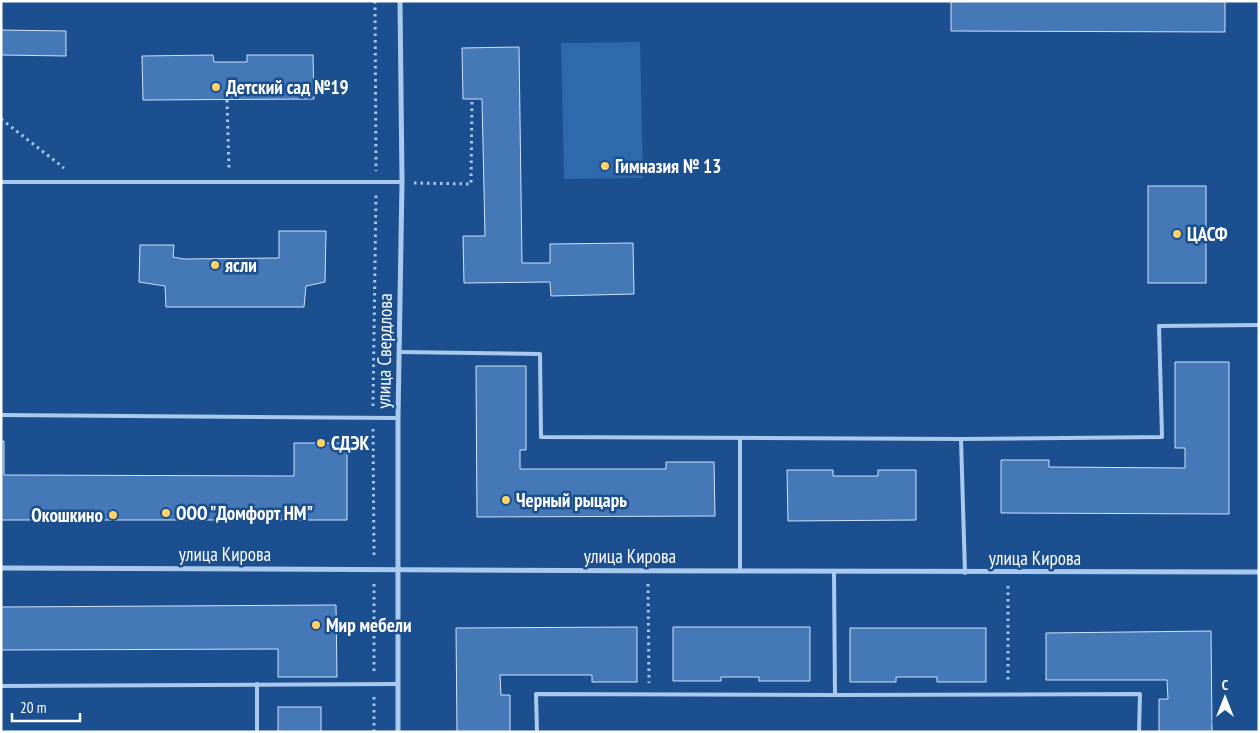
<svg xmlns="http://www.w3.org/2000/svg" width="1260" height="733" viewBox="0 0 1260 733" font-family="'PT Sans Narrow',sans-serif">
<rect width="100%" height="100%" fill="#1b4f8f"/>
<path fill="#2e69ad" d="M640,42L643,178L564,179L561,43Z"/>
<g fill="#4478b7" stroke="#cfe3fa">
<path d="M951,1H1225V32L951,31Z"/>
<path d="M1,30L66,31V56L1,55Z"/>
<path d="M519,47L522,263H550V244L633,243L634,294L551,296L550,282L464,283L463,236H485L482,99H463L462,48Z"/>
<path d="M213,55L214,62H247V55H313L314,99L143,100L142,56Z"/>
<rect x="1148" y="186" width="58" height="97"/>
<path d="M279,231H326L325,282L306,286L304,307H166L165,286L139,282L140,245H174L173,257L184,259L279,258Z"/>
<path d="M1175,362H1229V514L1001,513V460H1049V467L1185,468V448H1175Z"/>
<path d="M476,366H526V450H520V469H666V462H714L715,516L477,517Z"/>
<path d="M1,441H4V475L294,476V443H347V520H1Z"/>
<path d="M787,470H833V476H878V470H916V520L788,521Z"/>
<path d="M336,605L337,677H278V649L1,650V607Z"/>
<path d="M637,627V682H592V675H500L501,695H510V732H457L456,628Z"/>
<path d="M673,627H810V681H759V677H721V681H673Z"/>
<path d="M850,628H986V682H937V677H896V682H850Z"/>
<path d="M1211,631L1212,732H1159V699H1168L1167,680H1046V633Z"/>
<rect x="278" y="707" width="43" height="25"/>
</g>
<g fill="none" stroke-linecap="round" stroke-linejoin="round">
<g stroke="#a9c9ee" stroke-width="3" stroke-dasharray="2.5 4" stroke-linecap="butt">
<path d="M375,1L376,171"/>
<path d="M227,100L229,169"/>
<path d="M1,119L64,168"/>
<path d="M414,183L471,184L472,99"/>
<path d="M373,406L376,194"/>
<path d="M373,429L374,556"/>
<path d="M648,584L649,683"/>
<path d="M1008,586V682"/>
<path d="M374,671V582"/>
<path d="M374,732V697"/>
</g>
<g stroke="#a9c9ee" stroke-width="4">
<path d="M1,182H402"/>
<path d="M399,352L540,354L541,437L961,439L1162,437L1159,326L1259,325"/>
<path d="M1,415L398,418"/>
<path d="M740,438V571"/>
<path d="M961,439L965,573"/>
<path d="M834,572L835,695L1140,694L1139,732"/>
<path d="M257,684V732"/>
<path d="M1,686L398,684"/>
<path d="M537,732L536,694L835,695"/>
</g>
<g stroke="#a9c9ee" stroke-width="5">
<path d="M1,568C420,569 840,573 1259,572"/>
<path d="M398,732V418L402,182L400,1"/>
</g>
</g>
<g fill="#ffd166" stroke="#1b4f8f" stroke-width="2">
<circle cx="216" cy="87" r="5"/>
<circle cx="605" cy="166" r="5"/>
<circle cx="1177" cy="234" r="5"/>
<circle cx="215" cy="265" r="5"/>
<circle cx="321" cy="443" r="5"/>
<circle cx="506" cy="500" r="5"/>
<circle cx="166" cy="513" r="5"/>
<circle cx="113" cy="515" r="5"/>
<circle cx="316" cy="625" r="5"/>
</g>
<g text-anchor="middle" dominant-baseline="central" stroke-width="5" stroke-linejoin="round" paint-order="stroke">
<g font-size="19" font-weight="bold" fill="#fff" stroke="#1b4f8f" text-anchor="start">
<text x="226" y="87">Детский сад №19</text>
<text x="615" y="166">Гимназия № 13</text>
<text x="1187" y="234">ЦАСФ</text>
<text x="225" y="265">ясли</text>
<text x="331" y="443">СДЭК</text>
<text x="516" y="500">Черный рыцарь</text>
<text x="176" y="513">ООО "Домфорт НМ"</text>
<text x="103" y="515" text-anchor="end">Окошкино</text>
<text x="326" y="625">Мир мебели</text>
</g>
<g font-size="19" fill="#fff" stroke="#1b4f8f">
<text transform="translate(384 351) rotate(-89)">улица Свердлова</text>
<text x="225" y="554">улица Кирова</text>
<text x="630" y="556">улица Кирова</text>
<text x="1035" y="558">улица Кирова</text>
</g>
</g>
<rect width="1260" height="733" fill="none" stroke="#ffffff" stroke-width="5"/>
<g transform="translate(1225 698)" stroke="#1b4f8f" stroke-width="4" paint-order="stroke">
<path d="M0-4L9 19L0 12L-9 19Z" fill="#ffffff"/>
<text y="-8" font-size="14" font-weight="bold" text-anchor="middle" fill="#ffffff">С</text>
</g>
<path d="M12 713v8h68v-8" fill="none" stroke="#ffffff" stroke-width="2.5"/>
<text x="20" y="713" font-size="15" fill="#ffffff" stroke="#1b4f8f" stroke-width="4" paint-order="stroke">20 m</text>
</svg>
